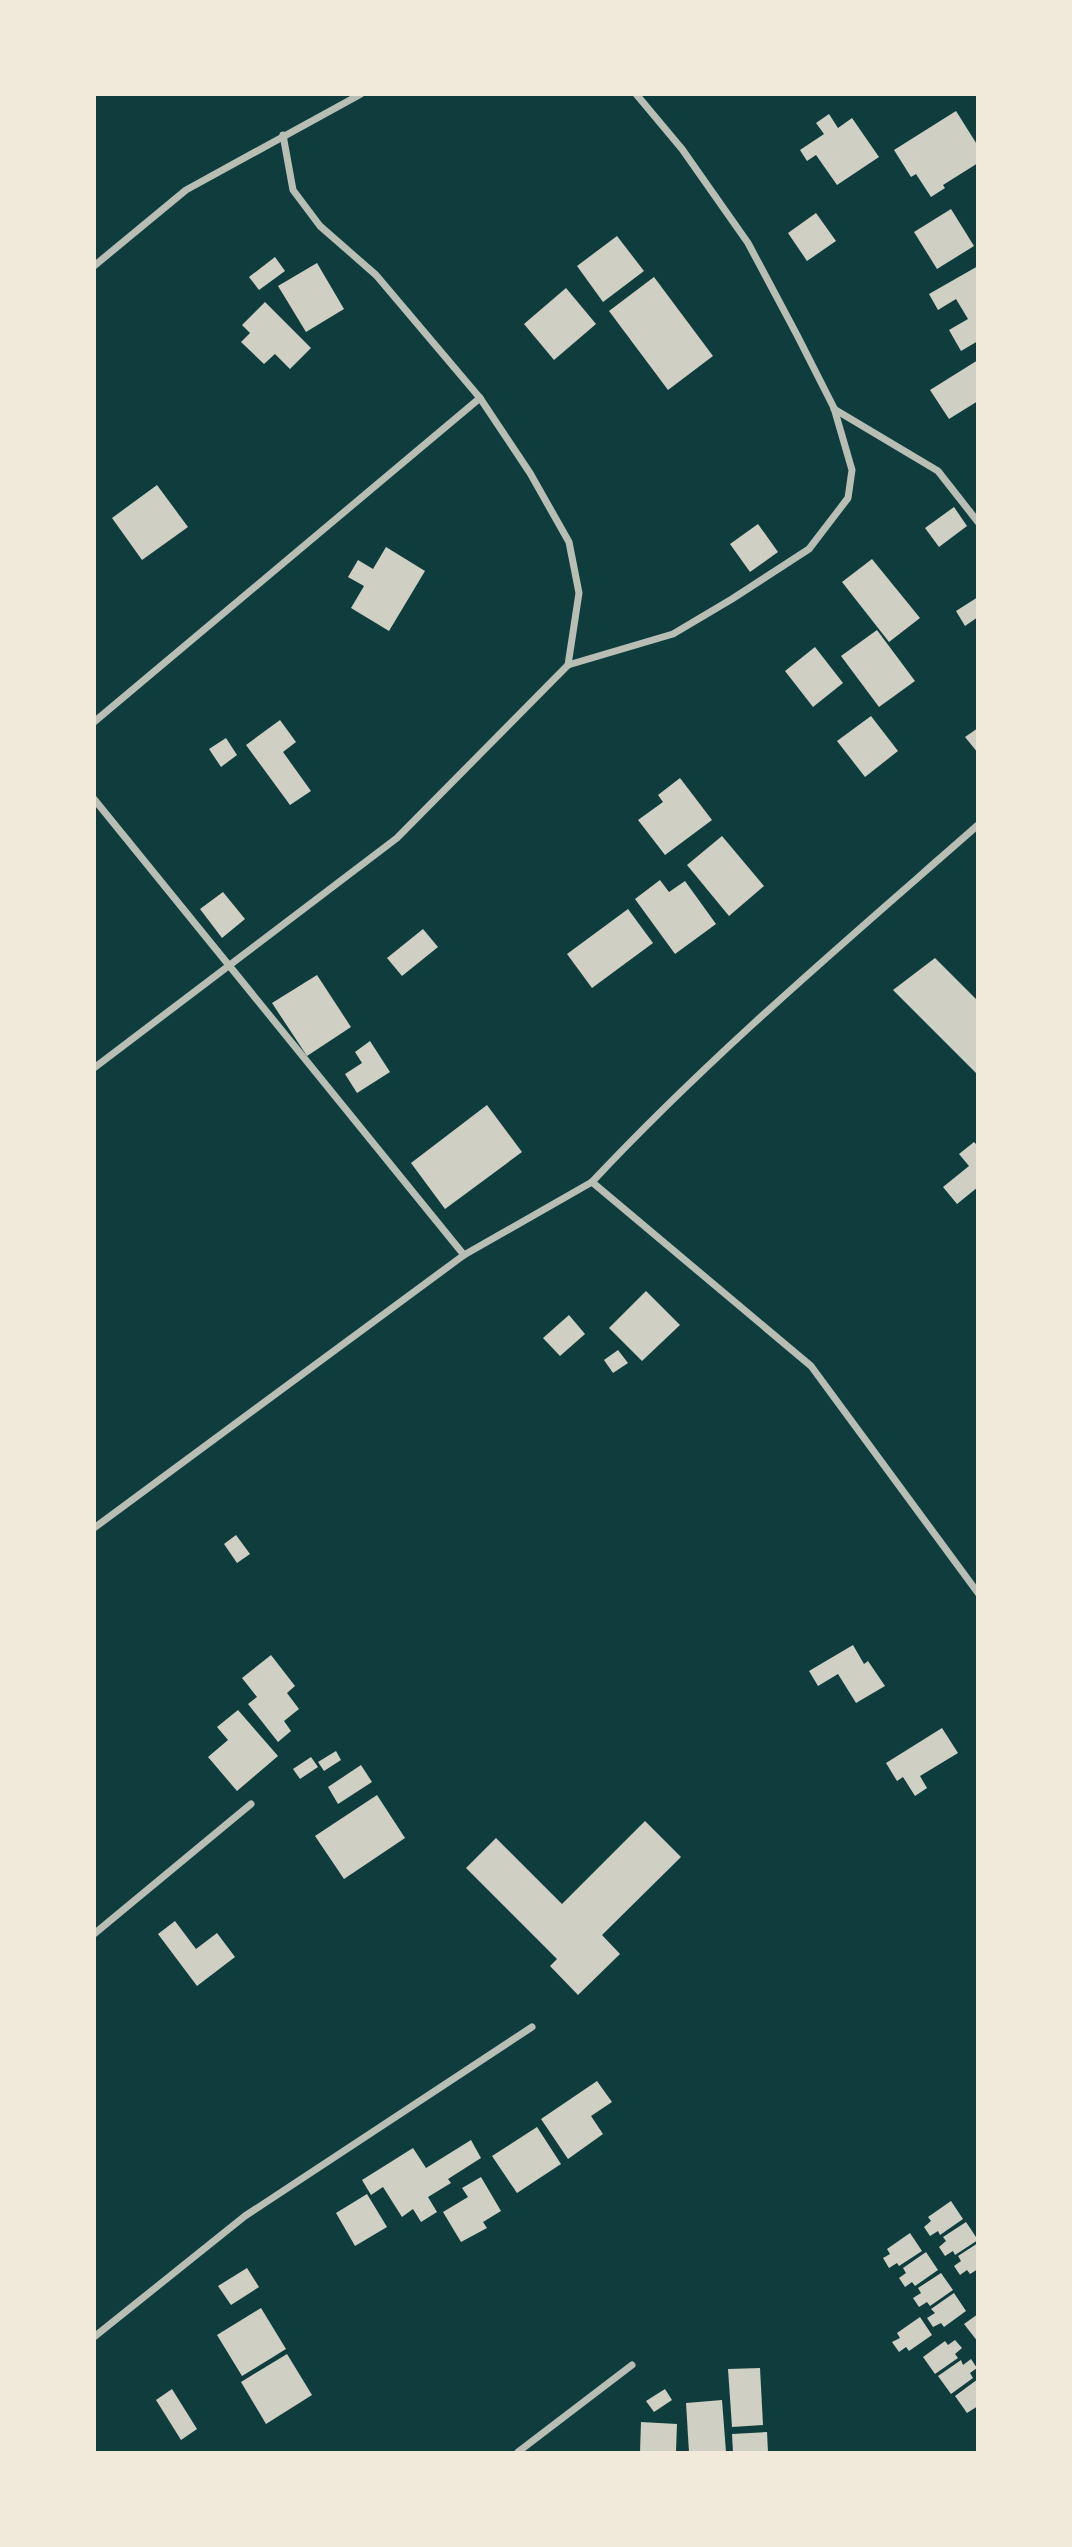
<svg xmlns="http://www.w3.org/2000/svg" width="1072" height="2547" viewBox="0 0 1072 2547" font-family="Inter,sans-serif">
<rect width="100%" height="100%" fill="#0f3d3e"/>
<g fill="#cfcfc3">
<path d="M956,111L978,146V163L943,185L945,188L931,197L916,174L911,177L894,150Z"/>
<path d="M829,114L838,128L852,118L879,157L837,185L816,155L807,161L800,150L824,134L816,123Z"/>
<path d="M951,209L974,246L937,269L914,232Z"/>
<path d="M816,213L836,241L807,261L788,233Z"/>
<path d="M617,236L644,271L603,302L577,266Z"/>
<path d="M275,257L285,271L259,290L249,277Z"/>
<path d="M317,263L344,309L306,332L278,286Z"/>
<path d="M978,266V341L961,351L949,330L968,319L956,299L938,310L929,294Z"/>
<path d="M654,277L713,356L668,390L609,311Z"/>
<path d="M566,288L596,324L554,360L524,324Z"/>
<path d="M265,302L311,348L290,369L275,354L264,364L241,342L250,333L242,325Z"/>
<path d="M978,360V401L949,419L930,390Z"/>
<path d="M157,485L188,527L142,560L112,518Z"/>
<path d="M954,507L967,526L939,547L925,528Z"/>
<path d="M758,524L778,552L750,572L730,544Z"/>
<path d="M386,547L425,571L389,631L351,608L364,586L348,577L358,560L373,569Z"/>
<path d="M872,559L920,618L889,642L842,582Z"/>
<path d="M978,597V617L965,626L956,611Z"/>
<path d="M877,630L915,681L879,707L841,656Z"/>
<path d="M815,647L843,683L813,707L785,671Z"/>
<path d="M871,716L898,751L865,777L837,741Z"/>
<path d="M280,720L296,742L283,752L311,791L290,805L246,745Z"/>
<path d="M978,728V753L965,737Z"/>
<path d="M226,738L237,755L221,767L209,749Z"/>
<path d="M680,778L712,820L665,855L638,820L663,802L658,795Z"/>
<path d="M722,836L764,886L729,916L687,865Z"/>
<path d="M660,880L669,892L685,881L716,924L675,954L635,899Z"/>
<path d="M223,892L245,919L222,938L200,909Z"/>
<path d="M628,909L653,943L592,988L567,954Z"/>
<path d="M423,929L438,947L402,976L387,958Z"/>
<path d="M935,958L978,1001V1075L893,990Z"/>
<path d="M317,975L351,1027L307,1056L272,1003Z"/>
<path d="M370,1041L390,1072L357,1093L345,1074L362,1063L355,1052Z"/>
<path d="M487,1105L522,1152L445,1209L411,1163Z"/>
<path d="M974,1142L978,1146V1187L957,1204L943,1187L969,1166L959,1154Z"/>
<path d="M646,1291L680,1325L642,1361L609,1328Z"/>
<path d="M569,1315L585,1334L560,1356L543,1338Z"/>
<path d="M618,1350L628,1363L613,1373L604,1360Z"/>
<path d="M236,1535L250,1554L237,1563L224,1544Z"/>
<path d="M853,1645L864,1664L868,1661L885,1686L856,1703L838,1674L818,1686L809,1671Z"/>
<path d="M271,1655L295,1686L287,1693L299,1709L284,1721L291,1731L278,1742L248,1704L257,1697L242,1678Z"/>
<path d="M238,1710L278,1756L237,1791L208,1757L228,1740L217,1727Z"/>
<path d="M942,1728L958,1753L920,1776L927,1788L915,1796L903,1777L897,1781L886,1763Z"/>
<path d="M336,1751L341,1760L324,1771L318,1762Z"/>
<path d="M311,1757L318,1767L300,1779L293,1769Z"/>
<path d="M361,1765L372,1782L338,1804L328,1787Z"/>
<path d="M377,1795L405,1838L344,1879L315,1836Z"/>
<path d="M645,1821L681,1857L602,1935L620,1954L578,1995L550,1966L557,1959L466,1868L496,1838L562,1904Z"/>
<path d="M175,1921L196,1949L217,1933L235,1957L197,1986L158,1934Z"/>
<path d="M597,2081L612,2102L591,2116L603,2134L568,2159L541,2119Z"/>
<path d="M537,2127L561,2164L517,2193L492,2156Z"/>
<path d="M471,2140L481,2158L448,2179L451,2183L428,2197L437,2212L421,2222L413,2209L402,2217L383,2187L371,2195L362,2180L413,2148L426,2168Z"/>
<path d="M481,2177L501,2211L483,2222L487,2228L461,2242L443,2212L468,2197L462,2188Z"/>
<path d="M367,2194L387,2227L355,2246L336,2213Z"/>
<path d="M951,2201L963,2219L940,2235L938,2231L930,2236L924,2227L931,2221L928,2217Z"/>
<path d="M966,2222L978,2240L955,2255L953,2251L945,2256L939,2247L946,2241L943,2237Z"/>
<path d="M910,2233L922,2251L899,2266L897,2263L889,2268L883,2258L890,2254L887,2249Z"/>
<path d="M978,2243V2269L970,2274L967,2270L960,2275L954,2266L961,2261L958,2256Z"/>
<path d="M926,2252L938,2270L915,2286L912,2282L905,2287L899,2278L906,2273L903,2268Z"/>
<path d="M247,2268L259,2287L231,2305L218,2286Z"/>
<path d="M941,2273L953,2290L930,2306L927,2302L919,2307L913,2298L921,2293L918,2288Z"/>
<path d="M954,2293L966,2311L944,2327L941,2323L933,2327L927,2318L935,2313L931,2309Z"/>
<path d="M261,2308L286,2349L242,2376L217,2335Z"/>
<path d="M978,2314V2342L964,2324Z"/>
<path d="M920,2317L932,2335L909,2351L906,2347L899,2352L892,2342L900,2338L897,2333Z"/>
<path d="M955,2340L962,2348L955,2354L958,2358L935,2374L923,2357L945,2341L948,2345Z"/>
<path d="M287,2354L312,2395L266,2424L241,2382Z"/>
<path d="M971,2359L977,2368L970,2373L973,2378L951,2394L938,2376L961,2360L963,2365Z"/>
<path d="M760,2368L763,2425L732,2427L728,2369Z"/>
<path d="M978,2379V2406L967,2413L955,2396Z"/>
<path d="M172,2389L197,2429L181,2440L156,2400Z"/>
<path d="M665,2389L672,2400L654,2412L646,2401Z"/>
<path d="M722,2400L726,2452H689L686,2403Z"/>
<path d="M641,2422L677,2424L676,2452H640Z"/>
<path d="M767,2432L768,2452H733L732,2434Z"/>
</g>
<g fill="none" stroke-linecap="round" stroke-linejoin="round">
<g stroke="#b8beb3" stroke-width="7">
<path d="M283,135L293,190L320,226L376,275L480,398L530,473L569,542L579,593L568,665"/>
<path d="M94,266L186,190L361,94"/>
<path d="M834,409L938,471L978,522"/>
<path d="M94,722L480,398"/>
<path d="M94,799L464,1255"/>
<path d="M94,1068L397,838L568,665L673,634L732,599L809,549L848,498L852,470L834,408L797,335L748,243L682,149L636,94"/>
<path d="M592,1182C712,1054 846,941 978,825"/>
<path d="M94,1528L464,1255L592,1182L811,1366L978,1593"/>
<path d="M94,1934L251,1804"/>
<path d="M94,2337L245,2216L532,2027"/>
<path d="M518,2452L632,2365"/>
</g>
</g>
<rect width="1072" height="2547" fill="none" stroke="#f1e9da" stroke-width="192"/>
</svg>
